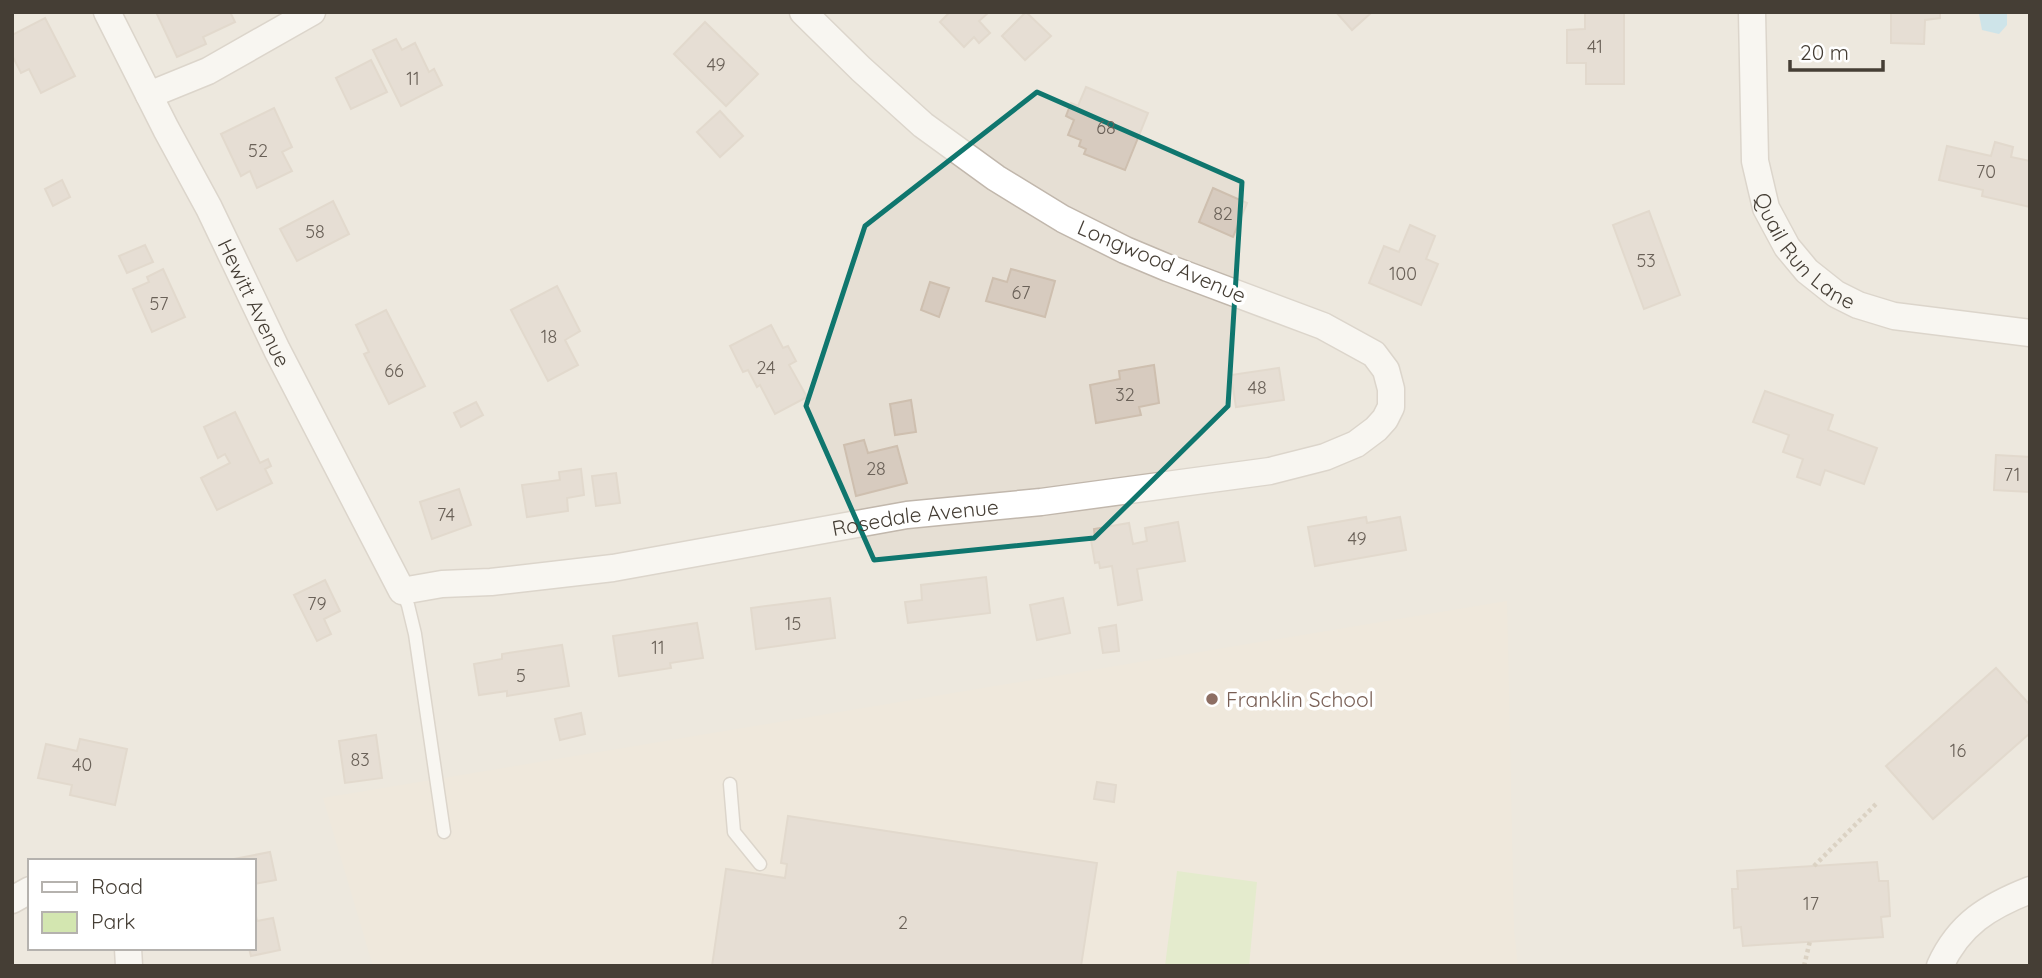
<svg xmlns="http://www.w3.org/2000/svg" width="2042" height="978" viewBox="0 0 2042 978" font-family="Quicksand,sans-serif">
<rect width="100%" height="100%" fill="#f3eee6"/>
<path fill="#e6dfd4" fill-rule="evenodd" d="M12,12H2030V966H12ZM30,861H254V948H30Z"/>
<path fill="#ebe1d0" d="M1507,601L1514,931L1518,966H373L323,798Z"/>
<path fill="#d3e6b0" d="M1177,871L1257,882L1249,966H1165Z"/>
<path fill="#a3d7ee" d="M1976,12H2007V25L1999,34L1982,30L1979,14Z"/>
<g fill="#d7cbbf" stroke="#cebfaf" stroke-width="2">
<path d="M156,12H230L235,22L203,37L206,44L177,57Z"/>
<path d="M950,12H989L979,21L990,33L979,43L974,37L964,47L940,22Z"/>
<path d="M1026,12L1051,36L1025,60L1002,36Z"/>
<path d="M1336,12H1372L1352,30Z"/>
<path d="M1585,12H1624V84H1586V63H1567V30L1585,29Z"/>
<path d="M1891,12H1940V18L1925,20L1924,44L1891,43Z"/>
<path d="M45,18L75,76L41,93L29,69L21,73L12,55V35Z"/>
<path d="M705,22L758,74L726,106L674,54Z"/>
<path d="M396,39L402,50L415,43L429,72L434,69L442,85L401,106L373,50Z"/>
<path d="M371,60L387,92L351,109L336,78Z"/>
<path d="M1086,87L1148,113L1125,170L1084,154L1086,149L1079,146L1081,140L1068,135L1074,120L1066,116L1071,103L1078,106Z"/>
<path d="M274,108L292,147L282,152L292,171L257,188L250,171L241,176L221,134Z"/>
<path d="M720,111L743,136L720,157L697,132Z"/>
<path d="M1995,142L2013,147L2011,157L2030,161V207L1982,196L1983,190L1939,180L1947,146L1991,156Z"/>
<path d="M62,180L70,197L53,206L45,189Z"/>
<path d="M1213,188L1247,203L1233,237L1199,222Z"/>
<path d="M333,201L349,234L297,261L280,229Z"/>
<path d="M1649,211L1680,295L1644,309L1613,225Z"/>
<path d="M1410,225L1435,236L1426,259L1438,264L1421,305L1369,283L1384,246L1399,252Z"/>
<path d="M145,245L153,262L127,273L119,256Z"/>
<path d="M163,269L185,317L152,332L133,289L149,282L147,277Z"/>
<path d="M1011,269L1055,281L1045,317L986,301L993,278L1007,282Z"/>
<path d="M930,282L949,288L939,317L921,310Z"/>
<path d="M557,286L580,331L565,340L578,365L548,381L511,310Z"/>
<path d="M386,310L425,386L389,404L364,354L369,352L356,325Z"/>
<path d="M771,325L783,348L788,346L796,361L789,365L807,397L775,414L760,385L757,387L748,370L743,372L730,346Z"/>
<path d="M1154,365L1159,403L1139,407L1141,415L1096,423L1090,385L1120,379L1119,371Z"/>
<path d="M1279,368L1284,400L1236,407L1231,375Z"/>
<path d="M1765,391L1833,415L1828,430L1877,448L1864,484L1825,470L1820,485L1797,477L1803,459L1783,452L1789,435L1753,422Z"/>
<path d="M911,400L916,432L895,435L890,404Z"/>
<path d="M476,402L483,415L461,427L454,413Z"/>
<path d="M235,412L260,463L268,459L271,466L265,469L272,483L217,510L201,478L230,463L225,454L218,458L204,427Z"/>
<path d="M864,440L868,453L897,446L907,483L856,496L844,445Z"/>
<path d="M1996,455L2030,457V492L1994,490Z"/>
<path d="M581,469L584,495L567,498L568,511L527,517L522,485L560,480L559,472Z"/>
<path d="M616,473L620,503L596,506L592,476Z"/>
<path d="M459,489L471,525L432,539L420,502Z"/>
<path d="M1366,517L1367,523L1400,517L1406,550L1315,566L1308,527Z"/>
<path d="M1178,522L1185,561L1137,569L1142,600L1118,605L1112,566L1100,568L1099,562L1095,563L1091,540L1095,539L1094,529L1129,523L1133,544L1147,541L1145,528Z"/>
<path d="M986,577L990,613L908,623L905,602L922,600L921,585Z"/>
<path d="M325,580L340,611L324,619L331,634L317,641L294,595Z"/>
<path d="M830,598L835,638L756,649L751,608Z"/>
<path d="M1063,598L1070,633L1037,640L1030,605Z"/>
<path d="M697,623L703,658L670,663L671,668L619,676L613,636Z"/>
<path d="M1116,625L1119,651L1103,653L1099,628Z"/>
<path d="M562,645L569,686L507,696V691L479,695L474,664L502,659V654Z"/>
<path d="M1996,668L2030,705V733L1933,819L1886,766Z"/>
<path d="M581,713L585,734L560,740L555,719Z"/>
<path d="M376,735L382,778L345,783L339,741Z"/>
<path d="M80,739L127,749L115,805L70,795L72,785L38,778L46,744L77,751Z"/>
<path d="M1097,782L1116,785L1114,802L1094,799Z"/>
<path d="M788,816L1097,863L1081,966H712L726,869L785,878L787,864L781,863Z"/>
<path d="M270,852L276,880L254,884V861L229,860Z"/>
<path d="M1877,862L1879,881H1888L1890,916L1881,917L1883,937L1743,946L1741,927L1734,928L1732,889H1738L1737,871Z"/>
<path d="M254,907L257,921L273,918L280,950L251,956L249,948H254Z"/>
</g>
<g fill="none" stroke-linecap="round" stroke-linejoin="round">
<g stroke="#c1b7ac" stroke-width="15">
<g id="lane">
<path d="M402,591L408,605L415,634L444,832"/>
<path d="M730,784L734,832L760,864"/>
</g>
</g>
<g stroke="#c1b7ac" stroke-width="29">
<g id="street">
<path id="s1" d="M107,12L166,129L209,208L277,350L402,591L442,584L491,582L613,568L907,515L1041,502L1270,471L1325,457L1356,444L1376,429L1385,419L1391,407V389L1386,370L1374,354L1323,326L1168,268L1125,250L1063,219L996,178L923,125L861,69L803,12"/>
<path id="s2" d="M1752,12L1755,161L1766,208L1787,247L1807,271L1836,294L1858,305L1894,316L2030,333"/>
<path d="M149,95L208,71L312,12"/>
<path d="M12,900L30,890"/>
<path d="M128,948L129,966"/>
<path d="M1940,966C1959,924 1989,906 2030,890"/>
</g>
</g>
<g stroke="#bfaf9a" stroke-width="4.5" stroke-dasharray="3.5 3.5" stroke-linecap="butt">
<path d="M1814,866L1876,804"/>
<path d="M1804,966L1810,941"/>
</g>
<use href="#lane" stroke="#fff" stroke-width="12"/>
<use href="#street" stroke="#fff" stroke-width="26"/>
</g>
<path d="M0 0H2042V978H0ZM1037,92L1242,182L1228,406L1094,538L874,560L806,406L865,226Z" fill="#f3eee6" fill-opacity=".55" fill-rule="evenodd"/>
<path fill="none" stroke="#0f766e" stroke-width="5" stroke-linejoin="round" d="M1037,92L1242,182L1228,406L1094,538L874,560L806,406L865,226Z"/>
<circle fill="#8d6e63" stroke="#fff" stroke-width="2.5" cx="1212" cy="699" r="7"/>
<g text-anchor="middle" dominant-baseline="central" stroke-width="7" stroke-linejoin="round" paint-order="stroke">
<g font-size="18" fill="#6a6158">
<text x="1595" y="46">41</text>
<text x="716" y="64">49</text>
<text x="413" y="78">11</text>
<text x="1106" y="127">68</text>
<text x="258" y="150">52</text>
<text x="1986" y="171">70</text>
<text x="1223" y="213">82</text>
<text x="315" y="231">58</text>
<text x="1646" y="260">53</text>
<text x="1403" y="273">100</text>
<text x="1021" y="292">67</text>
<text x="159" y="303">57</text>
<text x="549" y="336">18</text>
<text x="766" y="367">24</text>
<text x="394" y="370">66</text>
<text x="1257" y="387">48</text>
<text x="1125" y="394">32</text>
<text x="876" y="468">28</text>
<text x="2012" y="474">71</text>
<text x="446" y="514">74</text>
<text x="1357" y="538">49</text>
<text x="317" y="603">79</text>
<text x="793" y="623">15</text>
<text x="658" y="647">11</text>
<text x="521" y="675">5</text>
<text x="1958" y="750">16</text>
<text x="360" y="759">83</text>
<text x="82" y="764">40</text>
<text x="1811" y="903">17</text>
<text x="903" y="922">2</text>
</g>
<g font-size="21" fill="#453e35" stroke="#fff">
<text stroke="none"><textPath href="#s2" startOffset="256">Quail Run Lane</textPath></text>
<text transform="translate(1162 261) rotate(23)">Longwood Avenue</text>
<text stroke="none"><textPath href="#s1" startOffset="326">Hewitt Avenue</textPath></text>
<text stroke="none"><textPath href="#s1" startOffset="1169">Rosedale Avenue</textPath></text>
</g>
<g font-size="21" fill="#785e54" stroke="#fff" text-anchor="start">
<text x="1226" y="699">Franklin School</text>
</g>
</g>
<rect width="2042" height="978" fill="none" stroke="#453e35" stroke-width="28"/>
<rect x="28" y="859" width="228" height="91" fill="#ffffff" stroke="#b5b2ae" stroke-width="2"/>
<rect x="42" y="882" width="35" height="10" fill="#ffffff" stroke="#b5b2ae" stroke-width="2"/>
<text x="91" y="894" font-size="21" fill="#453e35">Road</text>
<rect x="42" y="912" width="35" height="21" fill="#d3e6b0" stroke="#b5b2ae" stroke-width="2"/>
<text x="91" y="929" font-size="21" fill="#453e35">Park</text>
<path d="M1790 60v10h93v-10" fill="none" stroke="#453e35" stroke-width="3.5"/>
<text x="1800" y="60" font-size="21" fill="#453e35" stroke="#ffffff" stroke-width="5" paint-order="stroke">20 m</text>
</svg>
